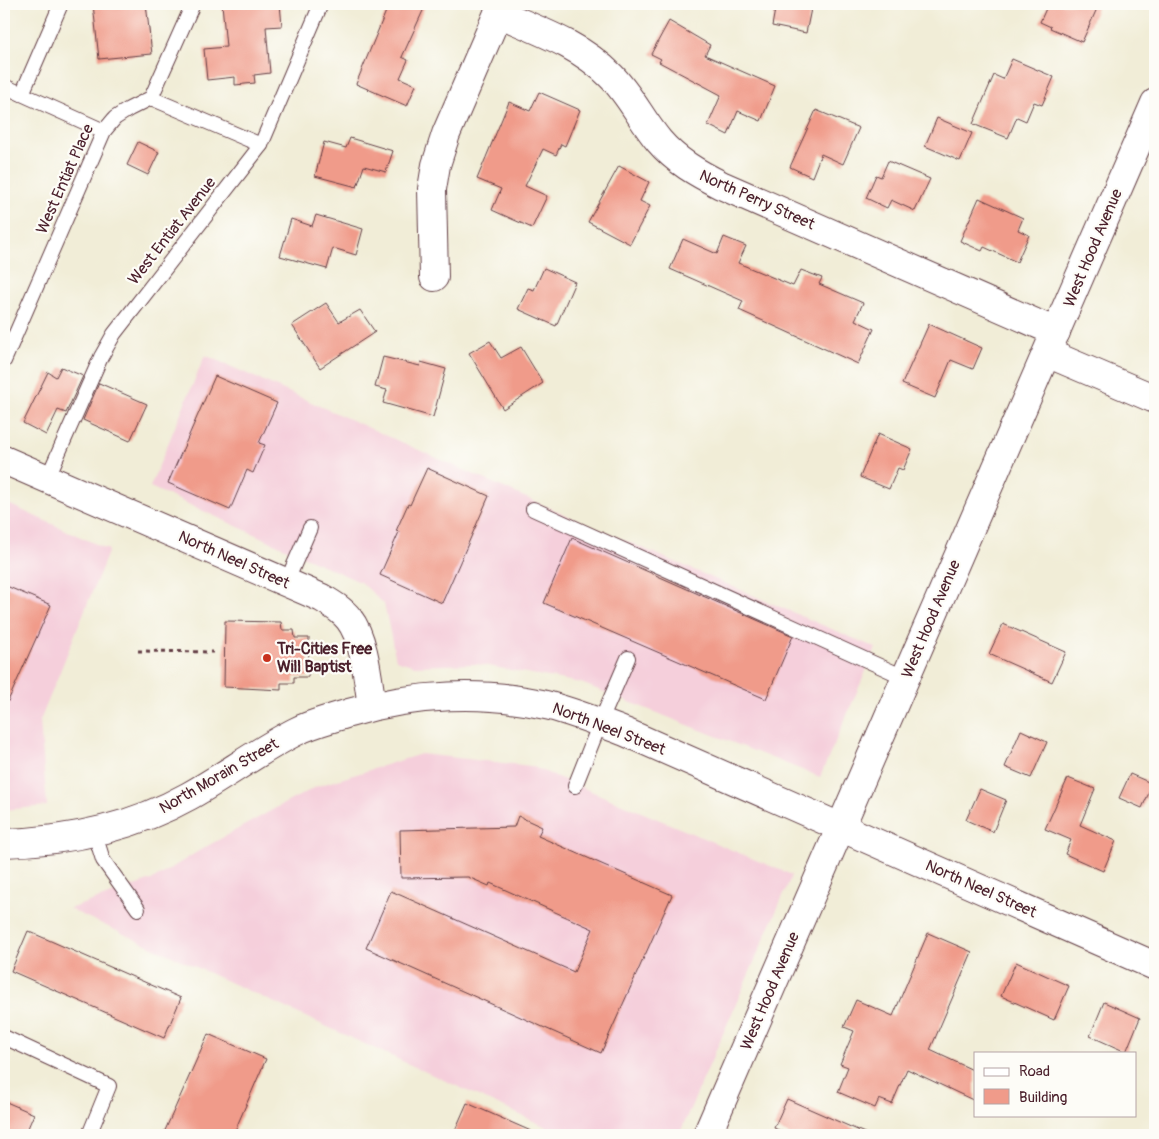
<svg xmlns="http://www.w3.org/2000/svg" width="1159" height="1139" viewBox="0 0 1159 1139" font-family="Pangolin,sans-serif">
<rect width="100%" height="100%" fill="#fdfcf7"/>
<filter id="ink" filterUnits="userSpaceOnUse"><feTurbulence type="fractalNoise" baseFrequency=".02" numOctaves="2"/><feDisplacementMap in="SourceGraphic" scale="10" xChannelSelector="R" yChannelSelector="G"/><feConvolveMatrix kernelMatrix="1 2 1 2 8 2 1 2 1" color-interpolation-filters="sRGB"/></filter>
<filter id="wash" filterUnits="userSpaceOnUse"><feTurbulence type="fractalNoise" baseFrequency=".0096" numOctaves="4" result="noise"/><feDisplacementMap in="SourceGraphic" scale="20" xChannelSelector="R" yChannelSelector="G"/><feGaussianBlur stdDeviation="1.12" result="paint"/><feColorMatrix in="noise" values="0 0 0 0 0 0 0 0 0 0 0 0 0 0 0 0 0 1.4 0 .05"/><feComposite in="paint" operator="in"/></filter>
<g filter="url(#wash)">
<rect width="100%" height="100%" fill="#f1edd7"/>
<g fill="#f5cfdb">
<path d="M205,355L556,511L876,648L820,777L581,683L477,664L415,666L396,660L384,604L362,583L150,487Z"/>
<path d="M4,502L109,550L40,721L47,806L4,810Z"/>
<path d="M421,754L531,766L792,875L679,1135H564L69,909L154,879L202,849L274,809L318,786Z"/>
</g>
<g id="blocks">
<g fill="#f09b8a">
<path d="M93,4H146L152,54L99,59Z"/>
<path d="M222,4H280L282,26L266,27L270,73L254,75L255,83L235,85V77L207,80L204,49L226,47Z"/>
<path d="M389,4H426L402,57L408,60L400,78L416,85L407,106L356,84Z"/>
<path d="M776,4H812L806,33L772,26Z"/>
<path d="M1048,4H1099L1082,42L1050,28L1051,27L1040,22Z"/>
<path d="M669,21L710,45L705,55L775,86L761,121L738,111L728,135L708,125L721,95L659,62L661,59L651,54Z"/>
<path d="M1012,59L1054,77L1042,105L1034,102L1026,121L1017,117L1008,138L973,124L994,75L1003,79Z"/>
<path d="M539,92L580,110L565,146L561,144L556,155L543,149L525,186L547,196L532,228L492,210L501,189L477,179L509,102L530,111Z"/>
<path d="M816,110L859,128L843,164L821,154L812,177L790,167Z"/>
<path d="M937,118L972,133L960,161L925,146Z"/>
<path d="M350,138L393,151L386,172L364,166L357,187L315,176L324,142L346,148Z"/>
<path d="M138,142L159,152L148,175L127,165Z"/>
<path d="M888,161L930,179L915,211L891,200L887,208L866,198L876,175L881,177Z"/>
<path d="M619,166L649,182L640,201L650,206L630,244L588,222Z"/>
<path d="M979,198L1023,218L1018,230L1029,235L1017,262L984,247L982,251L960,241Z"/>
<path d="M316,215L363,229L356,255L333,248L327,269L280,256L291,219L312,226Z"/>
<path d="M724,237L746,246L738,263L793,286L801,270L822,278L819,284L863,303L855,320L874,329L858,364L739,310L743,301L670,269L683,239L717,254Z"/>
<path d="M544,268L575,282L556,326L518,309L528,288L534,290Z"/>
<path d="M326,303L339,322L360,310L375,332L320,368L292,325Z"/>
<path d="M929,324L982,348L973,369L951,360L935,398L902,384Z"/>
<path d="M490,341L501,358L521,347L543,383L503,409L469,353Z"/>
<path d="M383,357L420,366L421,362L446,369L433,417L383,403L387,390L375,387Z"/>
<path d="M61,367L83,376L66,413L58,410L46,435L23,423L48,372L56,377Z"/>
<path d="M215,376L277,403L259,443L265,445L253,473L247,470L230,510L168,483Z"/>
<path d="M99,383L147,404L130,441L83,420Z"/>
<path d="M878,434L912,449L903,470L898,468L889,489L860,477Z"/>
<path d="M427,468L489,496L442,603L380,575L399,532L396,531L408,504L410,505Z"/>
<path d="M572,538L793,636L766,699L544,603Z"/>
<path d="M4,585L51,605L4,710Z"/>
<path d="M225,621L281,622L282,630H294L295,638H309L308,677H294V683H281V690L224,687Z"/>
<path d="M1003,624L1066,652L1052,682L989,654Z"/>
<path d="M1021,730L1047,742L1031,778L1005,767Z"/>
<path d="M1130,774L1153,784L1142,808L1119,798Z"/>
<path d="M1068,778L1095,789L1080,825L1116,841L1103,871L1065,854L1071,840L1045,829Z"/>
<path d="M980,789L1006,800L993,832L966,820Z"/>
<path d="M518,816L542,827L538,836L672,895L601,1053L366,948L391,891L574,972L593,929L490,883L489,886L468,877L401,878L400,830L514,827Z"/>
<path d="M28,931L181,998L164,1038L11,971Z"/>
<path d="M928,933L972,952L930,1050L975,1071V1101L907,1069L892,1104L879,1099L875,1108L838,1092L848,1067L840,1064L854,1031L844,1027L856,1000L893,1016Z"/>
<path d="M1016,962L1069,986L1054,1020L1001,996Z"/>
<path d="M1104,1002L1140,1018L1126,1052L1090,1036Z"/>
<path d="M208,1034L266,1059L233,1135H163Z"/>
<path d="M787,1099L869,1135H790L774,1128Z"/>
<path d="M4,1101L34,1114L25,1135H4Z"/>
<path d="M467,1103L540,1135H453Z"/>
</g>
</g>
</g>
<g filter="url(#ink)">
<use href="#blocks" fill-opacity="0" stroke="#633e45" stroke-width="1"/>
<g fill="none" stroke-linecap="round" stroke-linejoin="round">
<g stroke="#633e45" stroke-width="16">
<g id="service">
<path d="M4,86L104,131"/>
<path d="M22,94L61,4"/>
<path d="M151,98L261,145"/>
<path d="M4,361L104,131L115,118L129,109L151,98L193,4"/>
<path d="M47,479L101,357L114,334L261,145L321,4"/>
<path d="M533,509L906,678"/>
<path d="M286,583L310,528"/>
<path d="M575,786L600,723L628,658"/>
<path d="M94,831L103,860L138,909"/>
<path d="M4,1037L109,1086L89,1135"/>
</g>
</g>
<g stroke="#633e45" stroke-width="30">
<g id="minor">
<path d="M498,13C537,30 581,45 611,76C630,95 642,121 659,141C676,161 697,173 721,185L1056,332"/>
<path d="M434,277L432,189L436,165L446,134L502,4"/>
<path d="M1047,353L1155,399"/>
<path d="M4,460L322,598C332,604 342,610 349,619C365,639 368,682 372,706"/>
</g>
</g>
<g stroke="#633e45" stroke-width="30">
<g id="tertiary">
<path d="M4,843C68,841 132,828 189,796C225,776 258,751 295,732C312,723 331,719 349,713C413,694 485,690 550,706C576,713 601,723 625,732L1155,966"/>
<path d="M707,1135L1155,103"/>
</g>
</g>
<path stroke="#633e45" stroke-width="3" stroke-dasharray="4 4" stroke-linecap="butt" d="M138,651L213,652"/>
<use href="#service" stroke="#fff" stroke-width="14"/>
<use href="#minor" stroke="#fff" stroke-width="28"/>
<use href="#tertiary" stroke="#fff" stroke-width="28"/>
</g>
</g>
<circle fill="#c8321e" stroke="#fdfcf7" stroke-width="2" cx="267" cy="658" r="5"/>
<g text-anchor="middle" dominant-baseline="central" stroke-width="4.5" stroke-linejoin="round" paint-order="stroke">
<g font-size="16" fill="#4a1f2b" stroke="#fdfcf7">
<text transform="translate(65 179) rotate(-66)">West Entiat Place</text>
<text transform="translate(757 200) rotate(24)">North Perry Street</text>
<text transform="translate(172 231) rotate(-52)">West Entiat Avenue</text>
<text transform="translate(1093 248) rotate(-67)">West Hood Avenue</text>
<text transform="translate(234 560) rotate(24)">North Neel Street</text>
<text transform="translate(931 619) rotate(-67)">West Hood Avenue</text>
<text transform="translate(609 729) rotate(21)">North Neel Street</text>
<text transform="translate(219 776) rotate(-30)">North Morain Street</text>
<text transform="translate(981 889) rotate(24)">North Neel Street</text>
<text transform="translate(770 991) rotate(-67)">West Hood Avenue</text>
</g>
<g font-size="16" font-weight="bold" fill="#4a1f2b" stroke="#fdfcf7" text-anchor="start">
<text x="277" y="649">Tri-Cities Free<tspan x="277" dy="18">Will Baptist</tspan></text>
</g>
</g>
<rect width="1159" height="1139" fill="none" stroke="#fdfcf7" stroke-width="20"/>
<rect x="974" y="1052" width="162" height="65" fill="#fdfcf7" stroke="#b5a4a5"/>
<rect x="984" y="1068" width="25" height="8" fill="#ffffff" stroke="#b5a4a5"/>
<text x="1019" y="1076" font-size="15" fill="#4a1f2b">Road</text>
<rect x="984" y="1089" width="25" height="15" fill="#f09b8a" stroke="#b5a4a5"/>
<text x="1019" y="1102" font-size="15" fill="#4a1f2b">Building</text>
</svg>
